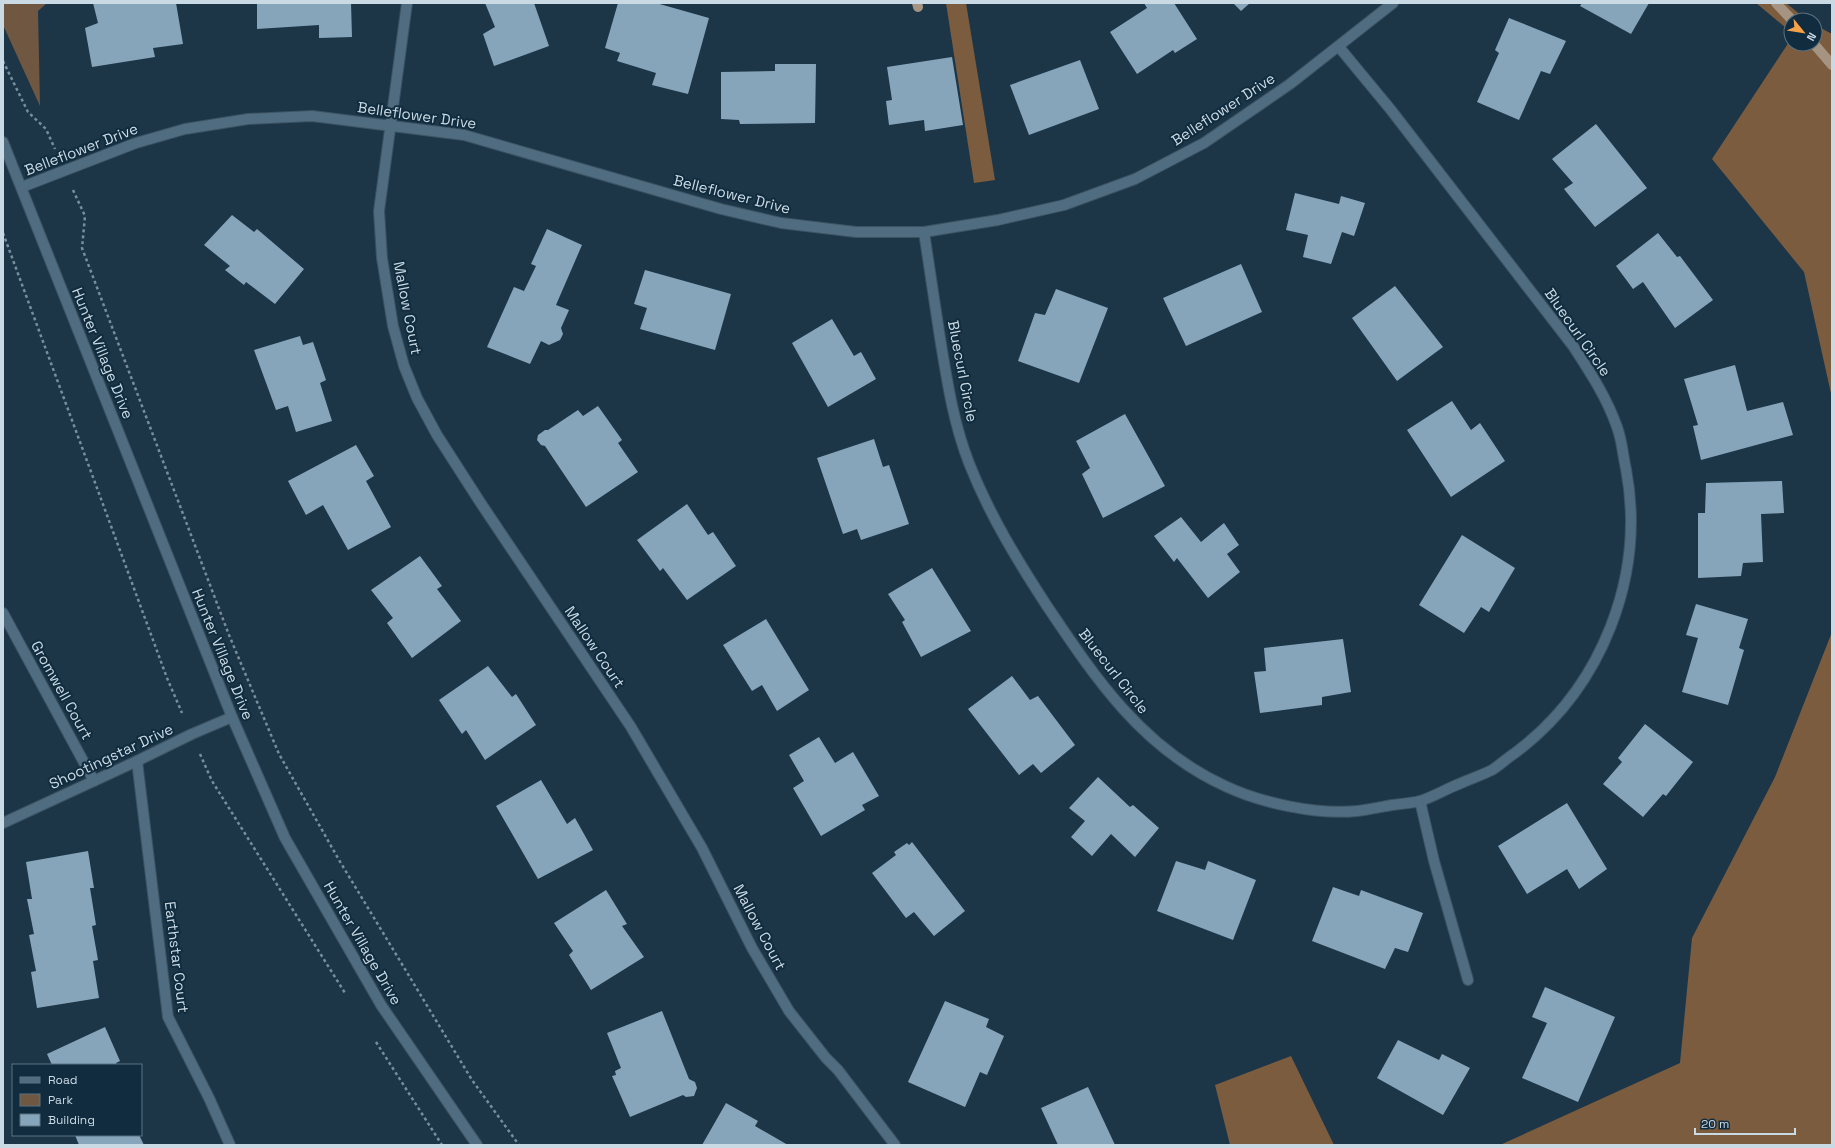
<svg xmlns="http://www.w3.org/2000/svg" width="1835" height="1148" font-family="'Space Grotesk',sans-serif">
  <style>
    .green { fill: #705741 }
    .forest { fill: #7c5c3e }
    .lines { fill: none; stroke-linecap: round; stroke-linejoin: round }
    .stream { stroke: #a69482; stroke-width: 10 }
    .building { fill: #87a5ba }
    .minor-casing { stroke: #3b5261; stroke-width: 12 }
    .path { stroke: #798d9c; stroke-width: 2.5; stroke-dasharray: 3 3; stroke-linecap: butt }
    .minor { stroke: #506c81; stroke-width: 10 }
    .labels { text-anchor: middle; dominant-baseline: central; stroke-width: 4; stroke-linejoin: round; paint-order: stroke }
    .street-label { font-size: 15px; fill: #cadae5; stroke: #112c3e }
  </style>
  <rect width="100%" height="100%" fill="#1c3648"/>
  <!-- green -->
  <polygon class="green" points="3,3 47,3 38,11 40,106 3,25"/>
  <!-- forest -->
  <g class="forest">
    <polygon points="946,3 966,3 995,180 974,183"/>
    <polygon points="1756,3 1786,3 1807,20 1791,20 1791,32"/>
    <polygon points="1815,25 1832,34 1832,398 1804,272 1712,159 1791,39 1791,44 1815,44"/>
    <polygon points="1832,632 1832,1145 1500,1145 1680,1063 1692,938 1775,777"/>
    <polygon points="1291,1056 1334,1145 1230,1145 1215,1085"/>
  </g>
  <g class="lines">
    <!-- stream -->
    <g class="stream">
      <polyline points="917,3 918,7"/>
      <polyline points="1776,3 1792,20"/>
      <polyline points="1814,44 1832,65"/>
    </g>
  </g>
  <!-- building -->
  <g class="building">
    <polygon points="93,3 176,3 183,44 153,48 155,57 92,67 85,28 98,23"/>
    <polygon points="257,3 351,3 352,37 319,38 319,25 257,29"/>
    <polygon points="485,3 534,3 549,46 494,66 483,34 495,27"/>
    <polygon points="618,3 656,3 709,18 688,94 652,85 656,73 617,61 620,53 605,48"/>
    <polygon points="1144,3 1174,3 1197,39 1175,53 1173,50 1137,74 1110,32 1147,8"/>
    <polygon points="1233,3 1250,3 1241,11"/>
    <polygon points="1582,3 1649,3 1631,34 1580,6"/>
    <polygon points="1509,18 1566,41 1550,74 1541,71 1519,120 1477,102 1499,53 1495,50"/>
    <polygon points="952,57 963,125 925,131 924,120 889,125 886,101 892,100 887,67"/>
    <polygon points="1080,60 1099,109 1029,135 1010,85"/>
    <polygon points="775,64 816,64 815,123 740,124 739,120 721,119 721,72 775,71"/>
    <polygon points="1596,124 1647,188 1595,227 1564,189 1573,183 1552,159"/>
    <polygon points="1295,193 1339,204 1341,196 1365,203 1354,236 1342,232 1331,264 1303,257 1308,235 1286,230"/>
    <polygon points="232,215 254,232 257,229 304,269 275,304 246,282 244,285 225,270 230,266 204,245"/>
    <polygon points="547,229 582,245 556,305 569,310 561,328 563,334 560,340 549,345 541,341 530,364 487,347 514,287 524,291 536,266 531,264"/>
    <polygon points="1658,233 1677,257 1680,256 1713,300 1675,328 1643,282 1633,289 1616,266"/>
    <polygon points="1241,264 1262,312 1186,346 1163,298"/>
    <polygon points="645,270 731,294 715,350 640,329 647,308 634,304"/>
    <polygon points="1395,286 1443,347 1397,381 1352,318"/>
    <polygon points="1056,289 1108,308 1079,383 1018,361 1035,313 1045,315"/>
    <polygon points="832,319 854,356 861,352 876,379 828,407 792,343"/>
    <polygon points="300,336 303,345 313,342 326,380 320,383 332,421 296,432 288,406 276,410 254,350"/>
    <polygon points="1735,365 1747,411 1783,402 1793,435 1701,460 1693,426 1698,425 1684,379"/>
    <polygon points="1452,401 1471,430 1480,423 1505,461 1451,497 1407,430"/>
    <polygon points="598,406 622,440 618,443 638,472 586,507 545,446 541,445 537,440 538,435 545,430 548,430 578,410 583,416"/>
    <polygon points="1125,414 1165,486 1103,518 1082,474 1090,468 1076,441"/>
    <polygon points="874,439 883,467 889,465 909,524 861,540 857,529 843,534 817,458"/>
    <polygon points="356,445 374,476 366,481 391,527 348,550 323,505 306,515 288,481"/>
    <polygon points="1782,481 1784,513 1761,514 1763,562 1743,563 1741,576 1698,578 1698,513 1705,513 1706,483"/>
    <polygon points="687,504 708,535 713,532 736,566 687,600 663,568 660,571 637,540"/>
    <polygon points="1181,517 1201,542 1224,523 1239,545 1227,554 1240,572 1208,598 1177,558 1174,562 1154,536"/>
    <polygon points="1462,535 1515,568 1489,612 1481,607 1464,633 1419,605"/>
    <polygon points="420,556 442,586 437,589 461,621 412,658 387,623 393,618 371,590"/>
    <polygon points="932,568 971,631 921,657 902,622 905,620 888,594"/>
    <polygon points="1696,604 1748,619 1739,648 1744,650 1728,705 1682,692 1698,638 1686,635"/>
    <polygon points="766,619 809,690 777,711 762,685 752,691 723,645"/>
    <polygon points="1343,639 1351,692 1322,697 1322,705 1260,713 1254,672 1266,671 1264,648"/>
    <polygon points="488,666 512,697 516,694 536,725 485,760 466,730 462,734 439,700"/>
    <polygon points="1012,676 1030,700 1038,696 1075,745 1041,773 1033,764 1019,775 968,709"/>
    <polygon points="1645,724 1693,762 1666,796 1663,794 1643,817 1603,784 1622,762 1618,758"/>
    <polygon points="819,737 835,763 853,752 879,796 862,805 865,810 821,836 793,788 804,781 789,755"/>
    <polygon points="1098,777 1130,807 1133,805 1159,828 1135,857 1111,834 1092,856 1071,837 1085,821 1069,808"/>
    <polygon points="541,780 567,824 575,818 593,850 538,879 496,806"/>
    <polygon points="1567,803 1607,869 1579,889 1567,869 1527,894 1498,846"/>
    <polygon points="912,842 965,911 934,936 914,912 906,918 872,873 896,855 894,852 907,843 909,845"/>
    <polygon points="88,851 94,888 90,888 96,925 92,926 98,960 93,961 99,998 37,1008 31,972 36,971 29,935 34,934 27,899 32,899 26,862"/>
    <polygon points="1176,861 1205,870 1208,861 1256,880 1233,940 1157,911"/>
    <polygon points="1333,887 1359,896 1361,890 1423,913 1408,952 1395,948 1385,969 1312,941"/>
    <polygon points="606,890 627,924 622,926 644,957 591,990 569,955 573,951 554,923"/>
    <polygon points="1545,987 1615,1017 1578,1102 1522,1078 1547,1023 1532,1017"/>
    <polygon points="945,1001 989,1019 986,1027 1004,1036 987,1075 980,1072 965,1107 908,1082"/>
    <polygon points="662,1011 689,1079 695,1082 697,1088 694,1096 686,1097 683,1095 630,1117 612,1076 616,1075 615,1071 621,1068 607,1033"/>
    <polygon points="105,1027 120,1061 116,1063 117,1065 52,1065 47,1054"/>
    <polygon points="1398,1040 1439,1060 1442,1054 1470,1068 1443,1115 1377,1078"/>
    <polygon points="1088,1087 1115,1145 1058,1145 1041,1108"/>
    <polygon points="726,1103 758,1121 755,1126 788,1145 702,1145"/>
    <polygon points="75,1135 139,1135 144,1145 79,1145"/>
  </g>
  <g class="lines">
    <defs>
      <g id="minor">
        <polyline points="407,3 379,211 382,258 393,326 404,366 417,398 437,435 480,502 631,727 702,848 752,948 789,1011 826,1058 838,1070 895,1145"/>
        <polyline points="3,142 232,717 285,838 381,1005 477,1145"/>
        <polyline points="22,187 136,143 185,129 248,119 312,116 464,135 721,209 781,223 856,232 924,232 998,220 1064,205 1135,179 1204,143 1290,84 1393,3"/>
        <path d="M924,232C929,267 935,303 940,338C947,380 953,422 969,463C989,514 1017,560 1047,606C1096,679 1142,748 1225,786C1261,803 1316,815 1357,811C1368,810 1380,807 1392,805C1401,804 1411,803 1420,801C1433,797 1446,789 1459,784C1470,779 1482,775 1492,770C1500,765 1507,758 1515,753C1602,688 1646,576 1626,469C1623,456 1622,440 1617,427C1607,398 1590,372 1573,346L1391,110L1339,47"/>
        <polyline points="3,613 94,781"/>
        <polyline points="137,761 168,1017 209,1098 230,1145"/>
        <polyline points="1420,801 1434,861 1468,980"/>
        <polyline points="3,823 137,761 192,734 232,717"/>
      </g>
    </defs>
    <!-- minor casing -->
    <use href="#minor" class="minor-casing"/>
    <!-- path -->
    <g class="path">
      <polyline points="3,61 28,112 46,129 55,149"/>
      <polyline points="73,190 85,216 82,248 229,635 279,754 339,860 472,1080 519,1145"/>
      <polyline points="3,233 167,678 182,713"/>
      <polyline points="200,754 212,781 345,993"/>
      <polyline points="376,1042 442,1145"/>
    </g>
    <!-- minor -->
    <use href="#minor" class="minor"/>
  </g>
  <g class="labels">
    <!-- street labels -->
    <g class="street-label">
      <text transform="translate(1223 109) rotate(-33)">Belleflower Drive</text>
      <text transform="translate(417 115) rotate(8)">Belleflower Drive</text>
      <text transform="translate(81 149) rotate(-21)">Belleflower Drive</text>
      <text transform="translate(732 194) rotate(14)">Belleflower Drive</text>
      <text transform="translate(408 308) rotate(79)">Mallow Court</text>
      <text transform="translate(1578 332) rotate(55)">Bluecurl Circle</text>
      <text transform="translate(103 353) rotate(68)">Hunter Village Drive</text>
      <text transform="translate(963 371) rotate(79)">Bluecurl Circle</text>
      <text transform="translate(595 647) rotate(56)">Mallow Court</text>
      <text transform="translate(223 654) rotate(68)">Hunter Village Drive</text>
      <text transform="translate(1114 671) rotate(52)">Bluecurl Circle</text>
      <text transform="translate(62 690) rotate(61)">Gromwell Court</text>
      <text transform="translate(111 756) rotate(-25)">Shootingstar Drive</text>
      <text transform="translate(760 927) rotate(62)">Mallow Court</text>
      <text transform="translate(363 943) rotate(60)">Hunter Village Drive</text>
      <text transform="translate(177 957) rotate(83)">Earthstar Court</text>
    </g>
  </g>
  <!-- border -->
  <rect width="1835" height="1148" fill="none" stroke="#cadae5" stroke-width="8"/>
  <!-- legend -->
  <rect x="12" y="1064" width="130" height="72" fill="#112c3e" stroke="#5b7281"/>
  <rect x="20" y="1077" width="20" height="6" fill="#506c81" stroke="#5b7281"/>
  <text x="48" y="1084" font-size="12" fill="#cadae5">Road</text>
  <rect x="20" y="1094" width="20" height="12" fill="#705741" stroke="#5b7281"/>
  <text x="48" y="1104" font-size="12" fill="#cadae5">Park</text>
  <rect x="20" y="1114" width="20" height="12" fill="#87a5ba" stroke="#5b7281"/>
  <text x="48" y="1124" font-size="12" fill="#cadae5">Building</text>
  <!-- north arrow -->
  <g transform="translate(1803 32) rotate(120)"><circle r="19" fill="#112c3e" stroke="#5b7281"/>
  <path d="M0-3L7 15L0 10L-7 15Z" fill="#f7a148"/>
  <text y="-6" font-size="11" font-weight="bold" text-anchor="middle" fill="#cadae5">N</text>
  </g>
  <!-- scale -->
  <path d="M1695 1128v6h100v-6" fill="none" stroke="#cadae5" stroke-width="2"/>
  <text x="1701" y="1128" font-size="12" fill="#cadae5" stroke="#112c3e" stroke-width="3" paint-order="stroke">20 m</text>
</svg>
